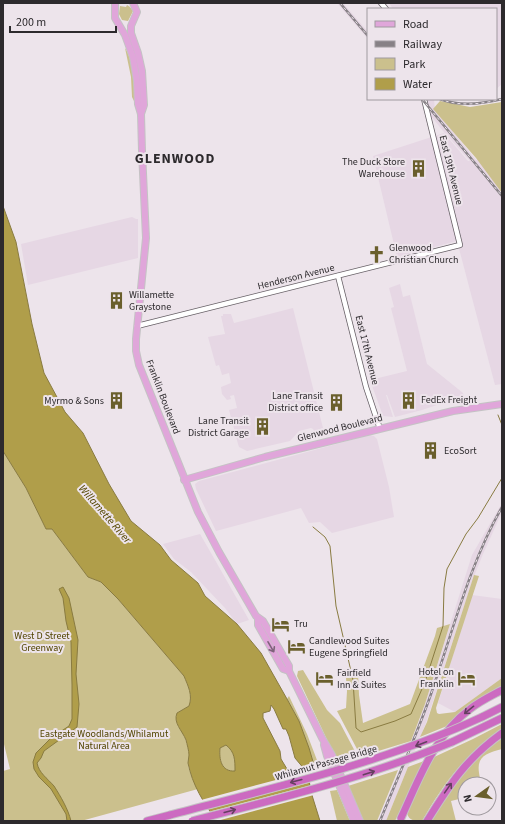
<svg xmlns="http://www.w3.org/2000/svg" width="505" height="824" font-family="'Source Sans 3',sans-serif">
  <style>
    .built { fill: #e6d7e4 }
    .green { fill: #cbc08d }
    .water { fill: #b09e4a; stroke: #897b41; fill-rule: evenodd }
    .pier { fill: #ede4eb }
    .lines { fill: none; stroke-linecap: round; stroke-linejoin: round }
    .stream { stroke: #897b41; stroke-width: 1 }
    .minor-casing { stroke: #665f65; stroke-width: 6 }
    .major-casing { stroke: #c4c3c4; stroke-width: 8 }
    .highway-casing { stroke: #c4c3c4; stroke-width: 9 }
    .minor { stroke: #fff; stroke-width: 4.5 }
    .major { stroke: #e0a6da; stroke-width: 6 }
    .highway { stroke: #cc6ac1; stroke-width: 7 }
    .rail-casing { stroke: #878186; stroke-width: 2.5 }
    .rail { stroke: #ede4eb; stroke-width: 1; stroke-dasharray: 3; stroke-linecap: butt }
    .highway-bridge-casing { stroke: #c4c3c4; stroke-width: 9; stroke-linecap: butt }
    .highway-bridge { stroke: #cc6ac1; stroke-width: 7 }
    .oneway { stroke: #7e627b }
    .oneway2 { stroke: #654061 }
    .labels { text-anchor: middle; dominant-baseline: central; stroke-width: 4; stroke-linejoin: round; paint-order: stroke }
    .poi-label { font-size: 10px; fill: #2d2a2d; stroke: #ede4eb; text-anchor: start }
    .street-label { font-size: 10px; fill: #2d2a2d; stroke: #ede4eb }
    .park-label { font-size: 10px; fill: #524500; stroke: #ede4eb }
    .water-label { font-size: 11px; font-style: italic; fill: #544700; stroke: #ede4eb }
    .district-label { font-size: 14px; font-weight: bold; letter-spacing: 1px; fill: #2d2a2d; stroke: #ede4eb }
  </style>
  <rect width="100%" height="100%" fill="#ede4eb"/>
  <!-- built -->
  <g class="built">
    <polygon points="337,3 343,3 368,32 368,39"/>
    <polygon points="389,3 502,3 502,84 496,89 496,9 393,9"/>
    <polygon points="426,99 434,99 435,110 476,160 502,156 502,384 495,385 457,241 397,257 373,156 444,133 468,161 470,161 443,131 431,116"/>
    <polygon points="132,217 136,219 138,219 138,258 28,285 21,244"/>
    <polygon points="400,284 403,297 410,295 427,364 463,393 464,396 422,410 395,417 387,395 386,395 393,417 383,416 370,380 407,371 391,308 394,307 389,288"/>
    <polygon points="293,308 323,428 314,431 313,429 311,428 299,431 290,441 247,451 239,447 238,444 229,410 237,408 234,395 230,396 231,399 227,400 222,394 221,387 231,383 229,373 222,375 219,365 216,366 208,337 225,334 221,316 223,316 223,314 231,314 234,323"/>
    <polygon points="370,435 374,436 377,439 389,487 394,517 332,533 320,522 309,523 301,508 216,531 196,489 195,484 199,481"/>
    <polygon points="502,503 502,512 483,554 473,579 426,723 386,821 378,821 415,732 424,707 472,555"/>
    <polygon points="200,534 215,560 249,620 237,624 225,608 191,572 174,559 163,544"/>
    <polygon points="472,595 502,599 502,678 455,712 438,703"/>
  </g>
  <!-- green -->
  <g class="green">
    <polygon points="127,5 130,7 133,11 128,21 122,20 119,14 120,6 126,7"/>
    <path d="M125,48C133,59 135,88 134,101L132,97L131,77Z"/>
    <polygon points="440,101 470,107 502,102 502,193 476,158 433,109"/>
    <path d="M3,451L26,488L46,529H52L88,577L101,582L118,599L184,676C188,686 193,695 189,706L177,713C173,724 183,730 186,741C187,744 190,753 190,756C189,758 188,760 188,762C188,771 194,781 198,789L81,821H3V771L10,769L3,740Z"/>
    <polygon points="474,575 479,576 436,708 437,713 439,714 455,712 502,678 502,686 465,708 447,726 420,737 427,722"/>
    <polygon points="450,624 425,704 411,741 362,756 357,749 337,711 346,708 347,691 346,678 358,673 359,695 363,723 410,704 435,636 437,628"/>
    <polygon points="303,670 327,710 340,723 358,757 338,763 297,676 298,671"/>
    <polygon points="289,696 307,734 320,768 316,769 314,765 299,721 287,699"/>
    <path d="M502,724V730C487,742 472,753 459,767C445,783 433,802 422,821C415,821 409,821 407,813L432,758L473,739Z"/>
    <path d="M502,737V749C484,754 475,757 480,778L471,781V784H465V793L463,794V798L451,801L456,821H431C450,789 471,760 502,737Z"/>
    <path d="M226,745C236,753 235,759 235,771C221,772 219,759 220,748Z"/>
    <polygon points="424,761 395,821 386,821 408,767"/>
    <polygon points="398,770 377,821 362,821 348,786"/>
    <polygon points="337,790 350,821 337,821 330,791"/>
  </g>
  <!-- water -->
  <g class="water">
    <path d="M3,206L16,242L32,324L44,373L65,412L83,433L109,484L131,521L160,545L171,560L198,583L205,596L237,624L261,653L287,699L299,721L309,748L314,765L309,780L311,792L320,821H217C204,804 192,784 188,763C188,760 189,758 189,755C189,751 187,744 186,740C182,730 173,723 177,713L189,706C193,695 188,686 184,676L118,599L101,582L88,577L52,529H46L26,488L3,451ZM271,705L274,709L283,729H286L289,736L295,758L305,770V779H290L287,773V769L281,759L280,751L263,718V713L270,711ZM226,745C235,752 235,760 235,771C221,772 219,759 220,748Z"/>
    <path d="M63,587L69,598L78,640L76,674L79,704L77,727L44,751L41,758L37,763C39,773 47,778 54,786C61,797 68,809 71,821H67L66,814L51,789L39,777L34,769L33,762L36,753L51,738L69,726L72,719V685L71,642L66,621L63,598L59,589Z"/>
  </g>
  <!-- pier -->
  <g class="pier">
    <polygon points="313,770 312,782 206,810 201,800 291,776 296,779 303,778 303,773"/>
    <polygon points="312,785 314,795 217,821 214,821 208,812"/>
  </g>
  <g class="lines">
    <!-- stream -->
    <g class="stream">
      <polyline points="498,415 502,425"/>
      <polyline points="313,527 325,537 330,546 336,606 353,680 356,728 361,732 395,721 411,714 425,682 443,626 444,588 447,569 466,534 478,518 502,478"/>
    </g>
    <defs>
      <g id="minor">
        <polyline points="381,3 386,9"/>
        <polyline points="338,276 366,387 380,429"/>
        <polyline points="137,326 460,245 424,99"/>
      </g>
      <g id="major">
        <polyline points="115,3 115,18 125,35 133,57 137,81 138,104 141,114 142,151 146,238 136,339 136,351 139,365 198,512 219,552 256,616 263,621 289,666 289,671 322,738 332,755 360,821"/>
        <polyline points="133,3 137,12 131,26 131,33 138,53 142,71 144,105 141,114"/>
        <polyline points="184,480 265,457 453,411 502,404"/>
        <polyline points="258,619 258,625 283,669 289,671"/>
        <polyline points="324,745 327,756 354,821"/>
      </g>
      <g id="highway">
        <polyline points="482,717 502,707"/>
        <polyline points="452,742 502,718"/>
        <path d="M401,818C419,779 434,736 470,709C480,701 491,696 502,690"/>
        <polyline points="147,821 170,815"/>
        <path d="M427,821C450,784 466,759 502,733"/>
      </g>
    </defs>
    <!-- minor casing -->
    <use href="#minor" class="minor-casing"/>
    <!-- major casing -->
    <use href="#major" class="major-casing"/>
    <!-- highway casing -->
    <use href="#highway" class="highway-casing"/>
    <!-- minor -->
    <use href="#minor" class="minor"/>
    <!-- major -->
    <use href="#major" class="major"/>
    <!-- highway -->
    <use href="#highway" class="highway"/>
    <defs>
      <g id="rail">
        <polyline points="340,3 368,36"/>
        <polyline points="422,99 502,196"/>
        <path d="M440,99C460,107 482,104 502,99"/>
        <path d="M380,821C397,779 416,737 431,694C453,631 469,565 502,507"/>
      </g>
    </defs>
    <!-- rail casing -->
    <use href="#rail" class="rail-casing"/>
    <!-- rail -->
    <use href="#rail" class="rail"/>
    <defs>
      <g id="highway-bridge">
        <path d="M170,815C276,787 383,763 482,717"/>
        <path d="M192,821C280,798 368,777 452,742"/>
      </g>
    </defs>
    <!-- highway-bridge casing -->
    <use href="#highway-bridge" class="highway-bridge-casing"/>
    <!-- highway-bridge -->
    <use href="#highway-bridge" class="highway-bridge"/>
  </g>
  <!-- one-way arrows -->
  <defs><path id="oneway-shaft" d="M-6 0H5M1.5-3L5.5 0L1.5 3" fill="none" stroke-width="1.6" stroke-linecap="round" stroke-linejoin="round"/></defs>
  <use class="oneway" href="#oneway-shaft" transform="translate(271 647) rotate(60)"/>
  <g class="oneway2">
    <use href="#oneway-shaft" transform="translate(469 710) rotate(141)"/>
    <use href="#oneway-shaft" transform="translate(421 744) rotate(159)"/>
    <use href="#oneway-shaft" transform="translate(369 773) rotate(-18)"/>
    <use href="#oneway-shaft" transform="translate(296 781) rotate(165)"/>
    <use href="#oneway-shaft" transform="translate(448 788) rotate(-55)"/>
    <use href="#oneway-shaft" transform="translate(230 811) rotate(-15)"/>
  </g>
  <!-- icons -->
  <defs>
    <symbol id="building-bare" viewBox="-9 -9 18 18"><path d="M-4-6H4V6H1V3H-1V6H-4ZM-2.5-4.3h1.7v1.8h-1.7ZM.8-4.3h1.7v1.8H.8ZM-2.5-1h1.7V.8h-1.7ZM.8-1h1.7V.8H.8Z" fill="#6a5f2c" stroke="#ede4eb" stroke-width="2.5" paint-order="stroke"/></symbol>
    <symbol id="church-bare" viewBox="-9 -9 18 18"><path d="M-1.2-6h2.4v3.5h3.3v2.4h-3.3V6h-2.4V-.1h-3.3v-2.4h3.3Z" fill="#6a5f2c" stroke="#ede4eb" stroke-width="2.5" paint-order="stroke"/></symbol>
    <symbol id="hotel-bare" viewBox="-9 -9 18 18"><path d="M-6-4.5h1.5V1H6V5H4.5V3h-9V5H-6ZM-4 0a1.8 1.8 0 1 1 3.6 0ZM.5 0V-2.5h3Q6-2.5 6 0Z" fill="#6a5f2c" stroke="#ede4eb" stroke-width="2.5" paint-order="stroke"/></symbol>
  </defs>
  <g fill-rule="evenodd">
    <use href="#building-bare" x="406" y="156" width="25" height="25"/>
    <use href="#church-bare" x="364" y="242" width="25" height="25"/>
    <use href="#building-bare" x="104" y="288" width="25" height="25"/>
    <use href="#building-bare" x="396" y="388" width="25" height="25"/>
    <use href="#building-bare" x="104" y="388" width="25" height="25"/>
    <use href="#building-bare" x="324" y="390" width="25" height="25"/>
    <use href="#building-bare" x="250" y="414" width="25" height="25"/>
    <use href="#building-bare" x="418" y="438" width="25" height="25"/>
    <use href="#hotel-bare" x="268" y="612" width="25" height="25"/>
    <use href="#hotel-bare" x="284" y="634" width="25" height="25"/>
    <use href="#hotel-bare" x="454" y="666" width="25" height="25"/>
    <use href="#hotel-bare" x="312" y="666" width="25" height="25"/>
  </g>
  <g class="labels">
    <!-- poi labels -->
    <g class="poi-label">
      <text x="405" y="162" text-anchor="end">The Duck Store<tspan x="405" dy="12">Warehouse</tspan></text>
      <text x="389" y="248">Glenwood<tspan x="389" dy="12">Christian Church</tspan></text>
      <text x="129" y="295">Willamette<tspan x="129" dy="12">Graystone</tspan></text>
      <text x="323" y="396" text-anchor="end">Lane Transit<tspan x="323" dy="12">District office</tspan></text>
      <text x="421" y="400">FedEx Freight</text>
      <text x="104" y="401" text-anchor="end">Myrmo &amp; Sons</text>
      <text x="249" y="421" text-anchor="end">Lane Transit<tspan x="249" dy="12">District Garage</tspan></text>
      <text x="444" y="451">EcoSort</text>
      <text x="294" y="624">Tru</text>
      <text x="309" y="641">Candlewood Suites<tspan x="309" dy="12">Eugene Springfield</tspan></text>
      <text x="454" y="672" text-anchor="end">Hotel on<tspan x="454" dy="12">Franklin</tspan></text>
      <text x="337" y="673">Fairfield<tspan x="337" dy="12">Inn &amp; Suites</tspan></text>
    </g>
    <!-- street labels -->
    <g class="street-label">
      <text transform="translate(451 170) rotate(76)">East 19th Avenue</text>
      <text transform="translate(296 277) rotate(-14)">Henderson Avenue</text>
      <text transform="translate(367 350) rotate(76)">East 17th Avenue</text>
      <text transform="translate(163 397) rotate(69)">Franklin Boulevard</text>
      <text transform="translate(340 428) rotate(-14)">Glenwood Boulevard</text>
      <text transform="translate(326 763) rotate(-16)">Whilamut Passage Bridge</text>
    </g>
    <!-- park labels -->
    <g class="park-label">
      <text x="42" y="636">West D Street<tspan x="42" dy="12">Greenway</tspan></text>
      <text x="104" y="734">Eastgate Woodlands/Whilamut<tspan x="104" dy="12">Natural Area</tspan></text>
    </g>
    <!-- water labels -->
    <g class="water-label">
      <text transform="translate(105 514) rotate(49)">Willamette River</text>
    </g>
    <!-- district labels -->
    <g class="district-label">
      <text x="175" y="159">GLENWOOD</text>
    </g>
  </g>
  <!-- border -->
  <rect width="505" height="824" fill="none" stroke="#2d2a2d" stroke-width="8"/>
  <!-- legend -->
  <rect x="367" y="8" width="130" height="92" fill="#ede4eb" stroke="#a09a9f"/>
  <rect x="375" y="21" width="20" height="6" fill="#e0a6da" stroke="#a09a9f"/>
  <text x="403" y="28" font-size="12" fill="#2d2a2d">Road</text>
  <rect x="375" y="41" width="20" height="6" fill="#878186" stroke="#a09a9f"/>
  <text x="403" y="48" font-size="12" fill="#2d2a2d">Railway</text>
  <rect x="375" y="58" width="20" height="12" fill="#cbc08d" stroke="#a09a9f"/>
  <text x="403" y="68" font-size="12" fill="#2d2a2d">Park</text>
  <rect x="375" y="78" width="20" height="12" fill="#b09e4a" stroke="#a09a9f"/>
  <text x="403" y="88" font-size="12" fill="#2d2a2d">Water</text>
  <!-- north arrow -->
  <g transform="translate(477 796) rotate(256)"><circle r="19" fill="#ede4eb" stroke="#a09a9f"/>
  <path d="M0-3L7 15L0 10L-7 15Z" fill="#6a5f2c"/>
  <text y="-6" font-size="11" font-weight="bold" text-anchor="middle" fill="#2d2a2d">N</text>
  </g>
  <!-- scale -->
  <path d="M10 26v6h106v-6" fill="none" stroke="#2d2a2d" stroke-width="2"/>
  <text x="16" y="26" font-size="12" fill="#2d2a2d" stroke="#ede4eb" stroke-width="3" paint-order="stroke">200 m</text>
</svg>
